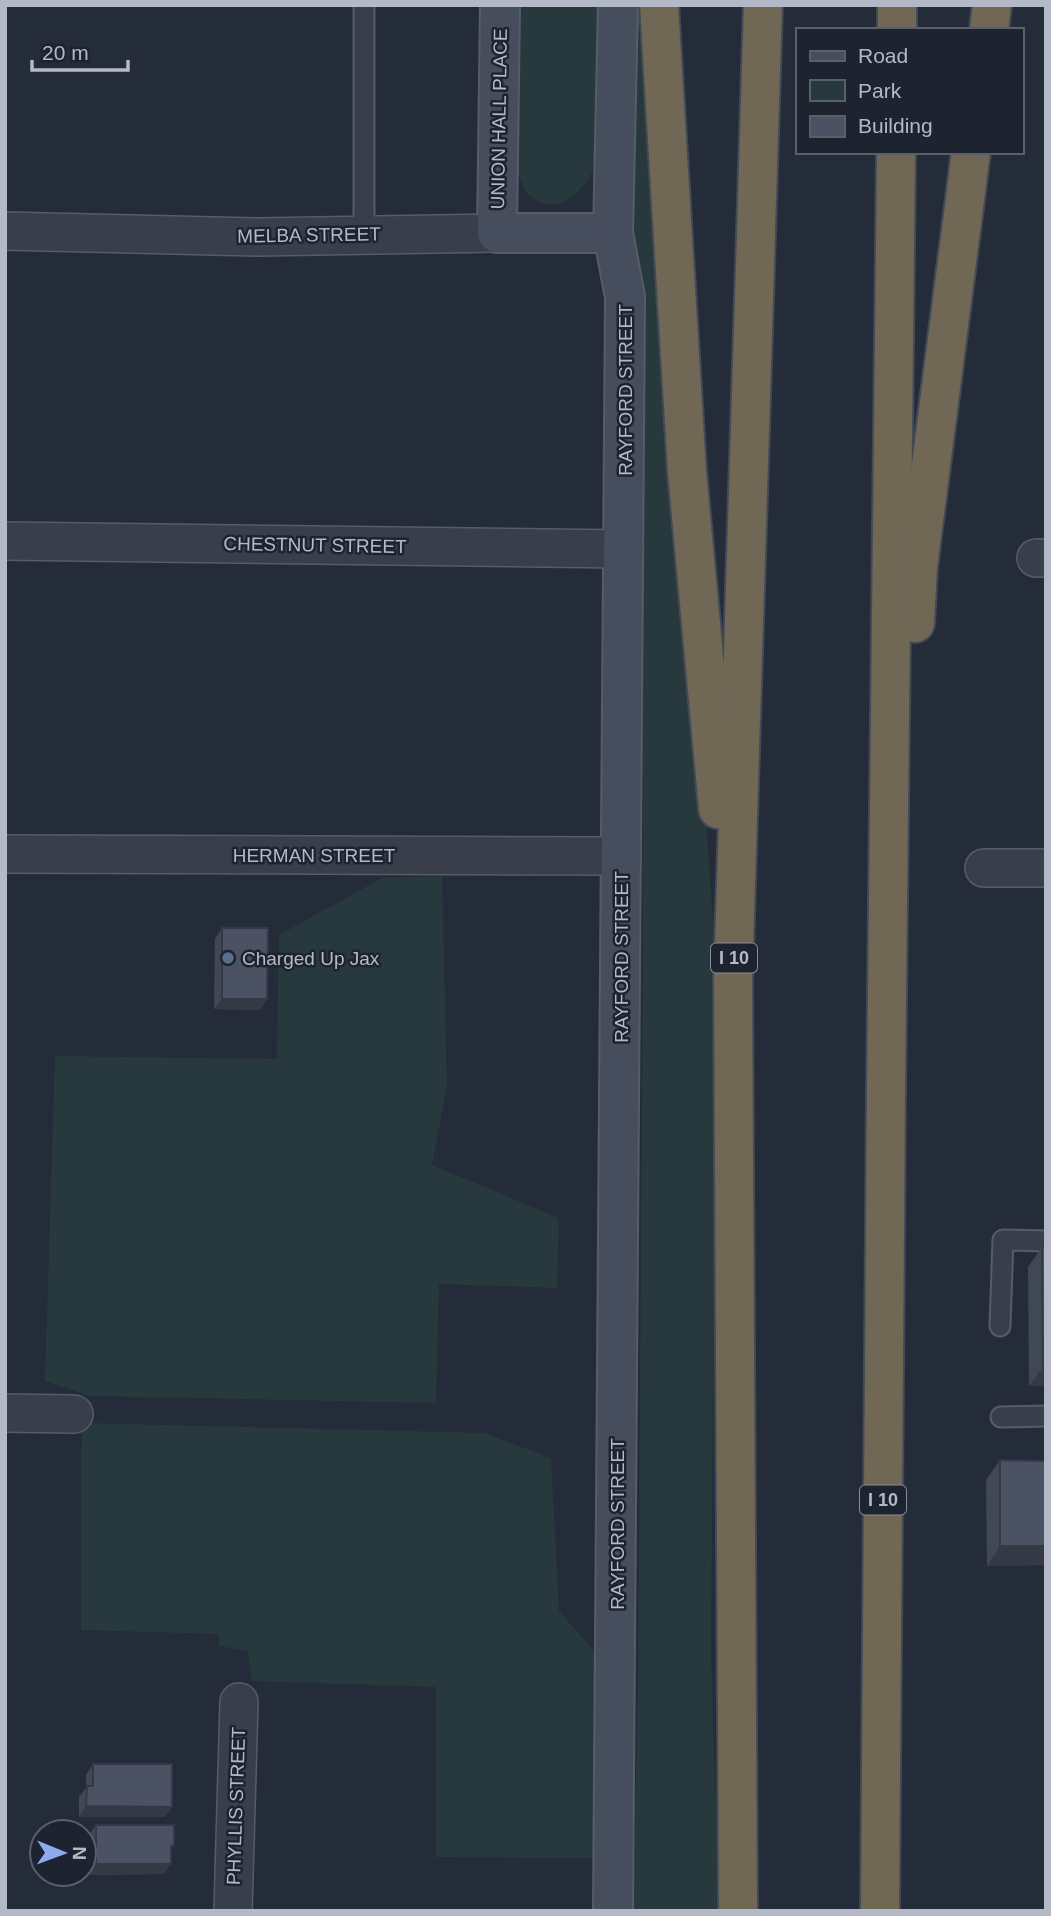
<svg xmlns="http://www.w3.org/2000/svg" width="1051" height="1916" font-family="Arial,sans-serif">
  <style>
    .green { fill: #27393c }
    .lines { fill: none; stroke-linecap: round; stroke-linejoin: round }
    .lane-casing { stroke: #565c68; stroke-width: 23 }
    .street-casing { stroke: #565c68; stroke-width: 40 }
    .secondary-casing { stroke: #565c68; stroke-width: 42 }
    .highway-casing { stroke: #434955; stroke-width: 42 }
    .lane { stroke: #383e4a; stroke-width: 19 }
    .street { stroke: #383e4a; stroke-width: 37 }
    .secondary { stroke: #464d5d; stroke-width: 38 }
    .highway { stroke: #706855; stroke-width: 38 }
    .wall { fill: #404755 }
    .shaded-wall { fill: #343945 }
    .building { fill: #4b5263; stroke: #343945; stroke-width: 2 }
    .service-dot { fill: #5c6f8a; stroke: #1d232f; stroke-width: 2.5 }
    .labels { text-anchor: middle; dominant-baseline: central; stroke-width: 5; stroke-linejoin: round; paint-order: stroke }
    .shield { fill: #1d232f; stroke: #868c99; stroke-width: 2 }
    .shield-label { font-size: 18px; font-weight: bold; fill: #b3b9c6 }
    .street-label { font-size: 19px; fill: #b3b9c6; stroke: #1d232f }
    .poi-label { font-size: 19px; fill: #b3b9c6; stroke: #1d232f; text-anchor: start }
  </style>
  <rect width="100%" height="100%" fill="#242c3a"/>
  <!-- green -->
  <g class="green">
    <path d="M520,5H598L597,162C586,189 558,222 528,194C524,190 521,180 518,174Z"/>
    <polygon points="634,5 639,5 648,48 678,426 720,1019 720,1129 715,1151 711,1648 719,1911 633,1911 638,1692 643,946 640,326 628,218"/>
    <polygon points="442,876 447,1086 432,1165 559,1218 557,1288 439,1284 436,1403 90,1396 45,1381 55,1056 277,1059 279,935 382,878"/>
    <polygon points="83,1423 484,1433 551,1458 559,1611 595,1652 596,1858 436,1857 436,1687 252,1681 248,1651 219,1646 218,1634 81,1630 81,1452"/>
  </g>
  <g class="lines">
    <defs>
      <g id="lane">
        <polyline points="364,5 364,235"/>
        <polyline points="1000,1326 1003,1240 1046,1241"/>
        <polyline points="1001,1417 1046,1416"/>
      </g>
      <g id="street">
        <polyline points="5,231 258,237 497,233"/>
        <polyline points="5,541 624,549"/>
        <polyline points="1036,558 1046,558"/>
        <polyline points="5,854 622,856"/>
        <polyline points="984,868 1046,868"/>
        <polyline points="5,1413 74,1414"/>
        <polyline points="233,1911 239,1702"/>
      </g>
      <g id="secondary">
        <polyline points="500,5 497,233 613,233"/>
        <polyline points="613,1911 625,297 613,233 618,5"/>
      </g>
      <g id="highway">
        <polyline points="659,5 687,472 718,809"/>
        <polyline points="897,30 897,5"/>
        <polyline points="989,30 992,5"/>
        <polyline points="915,623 918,567 971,152"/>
        <polyline points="738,1911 733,979 763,5"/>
        <polyline points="880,1911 886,1090 896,152"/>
      </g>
    </defs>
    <!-- lane casing -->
    <use href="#lane" class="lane-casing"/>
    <!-- street casing -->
    <use href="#street" class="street-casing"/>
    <!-- secondary casing -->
    <use href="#secondary" class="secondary-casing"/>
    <!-- highway casing -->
    <use href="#highway" class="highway-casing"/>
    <!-- lane -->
    <use href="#lane" class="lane"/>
    <!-- street -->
    <use href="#street" class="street"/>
    <!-- secondary -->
    <use href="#secondary" class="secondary"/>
    <!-- highway -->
    <use href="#highway" class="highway"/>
  </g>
  <!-- wall -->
  <g class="wall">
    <polygon points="222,928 267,999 260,1010 214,1009 215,939"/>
    <polygon points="1042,1247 1046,1247 1046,1386 1029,1386 1028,1267"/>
    <polygon points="1000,1460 1046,1461 1046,1565 987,1566 986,1480"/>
    <polygon points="93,1764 172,1807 165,1817 79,1817 79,1797 86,1788 86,1775"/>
    <polygon points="96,1825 164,1874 89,1875 89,1835"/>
  </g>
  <!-- shaded-wall -->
  <g class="shaded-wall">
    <polygon points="222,999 267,999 260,1010 214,1009"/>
    <polygon points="1043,1367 1046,1367 1046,1386 1029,1386"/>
    <polygon points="1000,1546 1046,1546 1046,1565 987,1566"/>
    <polygon points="86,1806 172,1807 165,1817 79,1817"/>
    <polygon points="96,1864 171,1864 164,1874 89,1875"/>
  </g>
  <!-- building -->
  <g class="building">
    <polygon points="222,928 268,928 267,999 222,999"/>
    <polygon points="1042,1247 1046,1247 1046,1367 1043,1367"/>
    <polygon points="1000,1460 1046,1461 1046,1546 1000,1546"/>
    <polygon points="93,1764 172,1764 172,1807 86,1806 87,1786 93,1786"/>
    <polygon points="96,1825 174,1825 174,1846 171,1846 171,1864 96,1864"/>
  </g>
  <!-- markers -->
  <circle class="service-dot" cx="228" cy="958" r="7"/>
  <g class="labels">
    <!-- shield labels -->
    <g class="shield">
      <rect x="711" y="943.5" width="46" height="29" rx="5"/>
      <rect x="860" y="1485.5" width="46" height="29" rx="5"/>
    </g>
    <g class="shield-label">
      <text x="734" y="958">I 10</text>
      <text x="883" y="1500">I 10</text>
    </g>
    <!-- street labels -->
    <g class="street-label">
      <text transform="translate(499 119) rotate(-89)">UNION HALL PLACE</text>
      <text transform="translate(309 235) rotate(-1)">MELBA STREET</text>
      <text transform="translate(625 390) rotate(-90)">RAYFORD STREET</text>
      <text transform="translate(315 545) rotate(1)">CHESTNUT STREET</text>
      <text x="314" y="855">HERMAN STREET</text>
      <text transform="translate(621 957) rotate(-90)">RAYFORD STREET</text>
      <text transform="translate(617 1524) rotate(-90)">RAYFORD STREET</text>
      <text transform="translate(236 1806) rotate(-88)">PHYLLIS STREET</text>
    </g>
    <!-- poi labels -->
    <g class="poi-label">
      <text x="242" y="958">Charged Up Jax</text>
    </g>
  </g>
  <!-- border -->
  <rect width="1051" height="1916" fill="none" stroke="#b3b9c6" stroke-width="14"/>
  <!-- legend -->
  <rect x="796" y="28" width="228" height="126" fill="#1d232f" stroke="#595f6b" stroke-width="2"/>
  <rect x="810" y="51" width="35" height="10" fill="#464d5d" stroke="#595f6b" stroke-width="2"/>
  <text x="858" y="63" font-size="21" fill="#b3b9c6">Road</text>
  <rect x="810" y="80" width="35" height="21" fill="#27393c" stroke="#595f6b" stroke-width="2"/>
  <text x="858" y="98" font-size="21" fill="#b3b9c6">Park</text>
  <rect x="810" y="116" width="35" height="21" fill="#4b5263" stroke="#595f6b" stroke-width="2"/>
  <text x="858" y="133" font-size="21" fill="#b3b9c6">Building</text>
  <!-- north arrow -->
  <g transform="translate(63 1853) rotate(91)"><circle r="33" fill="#1d232f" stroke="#595f6b" stroke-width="2"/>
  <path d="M0-5L12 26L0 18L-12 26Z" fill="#8eabf0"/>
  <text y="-10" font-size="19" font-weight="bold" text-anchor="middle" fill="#b3b9c6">N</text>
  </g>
  <!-- scale -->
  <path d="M32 60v10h96v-10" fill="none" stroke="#b3b9c6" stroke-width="3.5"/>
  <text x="42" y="60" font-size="21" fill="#b3b9c6" stroke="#1d232f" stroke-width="5" paint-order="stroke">20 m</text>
</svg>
